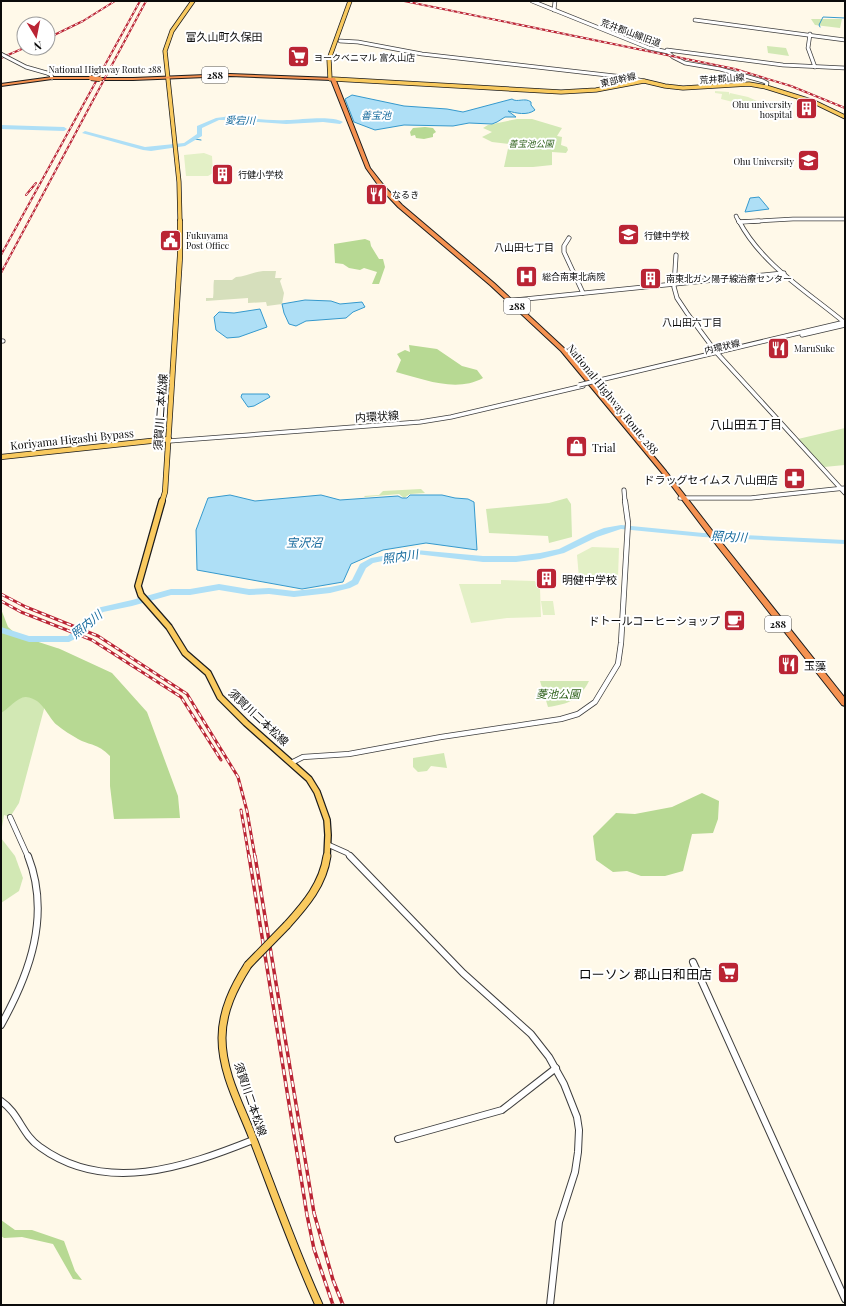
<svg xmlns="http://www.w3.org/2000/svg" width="846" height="1306" font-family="'Playfair Display','Noto Sans JP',serif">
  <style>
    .green { fill: #d2e8b4 }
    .forest { fill: #b7d993 }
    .cemetery { fill: #d6dfbc }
    .pitch { fill: #e3f0c6 }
    .water { fill: #aedff6; stroke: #3599cd }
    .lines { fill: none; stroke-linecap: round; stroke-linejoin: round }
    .stream { stroke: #3599cd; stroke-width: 1 }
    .river { fill: #aedff6; fill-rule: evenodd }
    .minor-far3-casing { stroke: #3e3e3e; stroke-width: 4.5 }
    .minor-far2-casing { stroke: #3e3e3e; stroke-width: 5 }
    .minor-far1-casing { stroke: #3e3e3e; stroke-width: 6 }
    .minor-casing { stroke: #3e3e3e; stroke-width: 8 }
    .major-far3-casing { stroke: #1c1c1c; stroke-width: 5 }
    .major-far2-casing { stroke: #1c1c1c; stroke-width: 6 }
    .major-far1-casing { stroke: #1c1c1c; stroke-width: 8 }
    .major-casing { stroke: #1c1c1c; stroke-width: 9 }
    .highway-casing { stroke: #1c1c1c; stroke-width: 2 }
    .minor-far3 { stroke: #fff; stroke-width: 3 }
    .minor-far2 { stroke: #fff; stroke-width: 3.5 }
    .minor-far1 { stroke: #fff; stroke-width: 4.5 }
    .minor { stroke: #fff; stroke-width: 6 }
    .major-far3 { stroke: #f9ca5f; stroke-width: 3.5 }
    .major-far2 { stroke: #f9ca5f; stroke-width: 4.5 }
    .major-far1 { stroke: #f9ca5f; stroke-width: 5.5 }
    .major { stroke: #f9ca5f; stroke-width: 7 }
    .highway { fill: #f59251; fill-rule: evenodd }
    .rail-far2-casing { stroke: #ba2434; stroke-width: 2 }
    .rail-far1-casing { stroke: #ba2434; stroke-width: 3 }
    .rail-casing { stroke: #ba2434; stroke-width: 3.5 }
    .rail-far2 { stroke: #fff; stroke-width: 1; stroke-dasharray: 3; stroke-linecap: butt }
    .rail-far1 { stroke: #fff; stroke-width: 1.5; stroke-dasharray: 4.5; stroke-linecap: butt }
    .rail { stroke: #fff; stroke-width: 2; stroke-dasharray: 6; stroke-linecap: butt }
    .minor-bridge-far1-casing { stroke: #3e3e3e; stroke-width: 4.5; stroke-linecap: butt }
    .minor-bridge-casing { stroke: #3e3e3e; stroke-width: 5; stroke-linecap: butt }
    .major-bridge-casing { stroke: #1c1c1c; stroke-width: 9; stroke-linecap: butt }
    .highway-bridge-casing { stroke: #1c1c1c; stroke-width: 6; stroke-linecap: butt }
    .minor-bridge-far1 { stroke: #fff; stroke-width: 3 }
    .minor-bridge { stroke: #fff; stroke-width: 3.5 }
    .major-bridge { stroke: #f9ca5f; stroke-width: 7 }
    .highway-bridge { stroke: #f59251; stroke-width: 4.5 }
    .labels { text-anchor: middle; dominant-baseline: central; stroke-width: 4; stroke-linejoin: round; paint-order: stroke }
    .far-street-label { font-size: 9px; fill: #0b0b0b; stroke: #fff }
    .far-poi-label { font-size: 9px; fill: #0b0b0b; stroke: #fff; text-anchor: start }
    .far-park-label { font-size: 9px; font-style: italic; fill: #2f621c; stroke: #fff }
    .shield { fill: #fff; stroke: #545454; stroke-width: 1 }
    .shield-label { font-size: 10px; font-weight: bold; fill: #0b0b0b }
    .far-water-label { font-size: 10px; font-style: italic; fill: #15699c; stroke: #fff }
    .far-neighbourhood-label { font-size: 10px; fill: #0b0b0b; stroke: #fff }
    .far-quarter-label { font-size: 11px; fill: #0b0b0b; stroke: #fff }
    .street-label { font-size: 11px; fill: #0b0b0b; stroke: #fff }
    .poi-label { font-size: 11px; fill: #0b0b0b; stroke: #fff; text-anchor: start }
    .park-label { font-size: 11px; font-style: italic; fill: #2f621c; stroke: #fff }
    .neighbourhood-label { font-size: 12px; fill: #0b0b0b; stroke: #fff }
    .water-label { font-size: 12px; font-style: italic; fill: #15699c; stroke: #fff }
    .near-poi-label { font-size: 13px; fill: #0b0b0b; stroke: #fff; text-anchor: end }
  </style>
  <rect width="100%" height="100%" fill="#fff9e9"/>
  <!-- green -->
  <g class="green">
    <polygon points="811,19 842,19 840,28 815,25"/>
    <polygon points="767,46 786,48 789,56 768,53"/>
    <polygon points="517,119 532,119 562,128 557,136 562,137 561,145 567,147 568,150 566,153 552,152 552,165 533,167 504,167 509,144 492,142 482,137 492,132 483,128 488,125"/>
    <polygon points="845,428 845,465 824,467 798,439"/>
    <polygon points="421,489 425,493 410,494 404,498 399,494 365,497 364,496 379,495 383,491"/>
    <polygon points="567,498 571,504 572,537 549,543 548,536 489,533 486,509 549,503"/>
    <polygon points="1,638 60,649 19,803 10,817 4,815 1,833"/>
    <path d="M540,681H589C579,700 569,704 548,707Z"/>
    <polygon points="444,753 447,768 431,766 427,771 418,772 413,767 413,758"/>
    <polygon points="1,838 15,856 23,878 19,891 1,903"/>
  </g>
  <!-- forest -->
  <g class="forest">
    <polygon points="425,127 433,128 436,132 433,134 433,137 424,139 416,138 415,135 411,136 410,132 413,128"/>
    <polygon points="365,239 370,241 371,246 379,259 383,259 385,267 379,284 372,284 377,272 364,268 360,270 349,268 343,264 335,263 334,244"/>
    <path d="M409,345L437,349L462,366L477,370L483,378C456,393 423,379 396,372L401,360L397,354L405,350L410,352Z"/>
    <path d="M1,609L8,627L17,635L60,649L112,673L147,712L178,796L180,818L114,819L110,786V756C97,743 91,746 78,739C71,735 63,730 57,725C47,717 44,699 26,697C19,696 8,709 1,713Z"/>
    <polygon points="702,793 719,801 718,819 713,833 692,834 683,871 665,876 641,876 627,871 613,872 596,860 593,836 616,813 635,814 672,807"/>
    <polygon points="1,1220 15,1230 32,1230 64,1241 75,1271 82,1280 73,1279 53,1244 22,1237 4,1238 1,1236"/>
  </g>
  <!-- cemetery -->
  <path class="cemetery" d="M263,271H276L275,278H282L280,281L284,293L282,304L267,306L266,302L248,303V298L206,301V298H213C214,291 213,287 214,280H232L236,277C245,277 253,272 263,271Z"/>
  <!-- pitch -->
  <g class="pitch">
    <polygon points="715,91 729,92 729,95 730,93 748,97 764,104 763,107 733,104 733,102 721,99 722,94 715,93"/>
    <polygon points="204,153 212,156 213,173 208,176 186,176 184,155"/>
    <polygon points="592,547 619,548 618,578 579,578 577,555"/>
    <polygon points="501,580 535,581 540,588 541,617 507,618 471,623 459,584 501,584"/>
    <polygon points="541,601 553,601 555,615 543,615"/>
  </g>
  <!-- water -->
  <g class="water">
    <path d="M352,95L404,106L447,109L463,112L512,99C517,103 525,97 531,102V105L535,110C527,116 516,113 508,111L516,117H505L497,122L492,124L469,123L453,126L404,125L375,130L354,122L345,99Z"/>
    <polygon points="759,197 769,209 745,212 750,198"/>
    <polygon points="305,300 331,301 340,304 362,302 365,307 353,312 346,318 306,321 296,326 289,324 284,313 282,304"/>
    <polygon points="260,309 267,327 239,337 227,338 216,330 214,317 219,312 234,313"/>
    <polygon points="242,394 268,394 270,397 254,406 248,407 241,397"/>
    <polygon points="230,495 255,501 321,495 340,500 398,496 402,498 407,498 410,495 442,495 455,498 468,499 474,502 477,550 426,543 383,550 351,564 343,582 302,589 197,570 196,530 208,498"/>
  </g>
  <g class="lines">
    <!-- stream -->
    <g class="stream">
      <polyline points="820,27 819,25 823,17 845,18"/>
      <polyline points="195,139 201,140"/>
    </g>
    <!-- river -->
    <g class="river">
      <path d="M231,116C250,118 269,121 287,120C301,120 331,115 343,122L340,124L323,122L286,124L231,120H219L202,128V136L185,146L151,151L143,150L82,133L85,131L145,147L184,143L197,134V126L216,118Z"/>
      <polygon points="1,125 64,127 67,129 64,131 1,129"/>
      <polygon points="621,525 703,533 845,540 845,544 703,537 621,529 597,537 564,553 540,559 516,562 483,562 416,554 373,563 366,568 358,584 350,588 330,593 294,597 269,594 249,595 219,590 190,595 171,595 132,606 103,612 77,638 69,642 29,642 1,633 1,627 29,636 68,636 97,608 132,600 171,589 190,589 219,584 249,589 269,588 294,591 330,587 345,584 352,580 360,564 371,558 416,550 483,556 516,556 540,553 559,549 591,533 604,528"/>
    </g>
    <defs>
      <g id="minor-far3">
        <polyline points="532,1 649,48 668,52 673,57 685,63 720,69 763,81 767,83 766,87"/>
        <polyline points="554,10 555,1"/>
        <polyline points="695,20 845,40"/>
        <polyline points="810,34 808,48 815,67"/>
        <polyline points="340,41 358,42 422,54 624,77 644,81"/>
        <polyline points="667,50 783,65 845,68"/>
        <polyline points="47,73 51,75 52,78"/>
        <polyline points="736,216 739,222"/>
        <polyline points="741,222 793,219 845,219"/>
      </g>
      <g id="minor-far2">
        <path d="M739,221C762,265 808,292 845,323"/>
        <polyline points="739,222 759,221"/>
        <polyline points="569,238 564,246 564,252 583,293"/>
        <polyline points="676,255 674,287 677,298 687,313 716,352 845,493"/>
        <polyline points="506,301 784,273"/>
        <polyline points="802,335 845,325"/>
        <polyline points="1,341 3,341"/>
        <polyline points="600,380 845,322"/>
        <polyline points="169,441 420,422 451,417 583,386"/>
        <polyline points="624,490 625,502"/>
        <polyline points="680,498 751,498 845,488"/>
      </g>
      <g id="minor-far1">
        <polyline points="291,763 303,757 349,754 441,737 561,719 578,714 595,702 618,664 621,643 628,523 625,501"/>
        <polyline points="10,817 28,857"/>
        <polyline points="329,845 347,853 351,857"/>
      </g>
      <g id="minor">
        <polyline points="350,856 463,973 531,1034 549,1057 564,1084 577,1117 579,1130 578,1152 575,1172 559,1222 550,1305"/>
        <polyline points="693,962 845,1299"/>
        <path d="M1,1025C30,973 51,915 28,856"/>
        <path d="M1,1101C19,1113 22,1135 40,1147C106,1195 185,1167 253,1140"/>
        <polyline points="398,1139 502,1110 556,1068"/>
      </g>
      <g id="major-far3">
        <polyline points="330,79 329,59 350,1"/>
        <polyline points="333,79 561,92 596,90 644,81 665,86 683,88 749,84 766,87 814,102 845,117"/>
        <polyline points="180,222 179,182 165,51 172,31 193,1"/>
      </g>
      <g id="major-far2">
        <polyline points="1,457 169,439"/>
        <polyline points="162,502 165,492 180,256 180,221"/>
      </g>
      <polyline id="major-far1" points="162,501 138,586 141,595 169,627 185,653 208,673 220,697 246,723 309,779 317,792 327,820 328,835 327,857"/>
      <g id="major">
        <path d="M287,925C306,904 323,884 327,856"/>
        <path d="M248,965C234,987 222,1011 222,1038C222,1073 240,1105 252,1136C274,1193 294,1250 319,1305"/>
      </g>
      <g id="highway">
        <polygon points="230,74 335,78 370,168 385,187 402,205 494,283 565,349 666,471 718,538 845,698 845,706 842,705 714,542 662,473 561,351 490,285 398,207 381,189 366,168 331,80 230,76 133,80 100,80 98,79 100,78 133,78"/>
        <polygon points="52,77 91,77 93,78 91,79 52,79 1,86 1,84"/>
      </g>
    </defs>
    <!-- minor-far3 casing -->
    <use href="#minor-far3" class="minor-far3-casing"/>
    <!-- minor-far2 casing -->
    <use href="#minor-far2" class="minor-far2-casing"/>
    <!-- minor-far1 casing -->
    <use href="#minor-far1" class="minor-far1-casing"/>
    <!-- minor casing -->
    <use href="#minor" class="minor-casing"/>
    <!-- major-far3 casing -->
    <use href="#major-far3" class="major-far3-casing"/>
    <!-- major-far2 casing -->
    <use href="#major-far2" class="major-far2-casing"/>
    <!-- major-far1 casing -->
    <use href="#major-far1" class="major-far1-casing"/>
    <!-- major casing -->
    <use href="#major" class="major-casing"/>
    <!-- highway casing -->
    <use href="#highway" class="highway-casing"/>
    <!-- minor-far3 -->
    <use href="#minor-far3" class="minor-far3"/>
    <!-- minor-far2 -->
    <use href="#minor-far2" class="minor-far2"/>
    <!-- minor-far1 -->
    <use href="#minor-far1" class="minor-far1"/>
    <!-- minor -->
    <use href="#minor" class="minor"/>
    <!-- major-far3 -->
    <use href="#major-far3" class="major-far3"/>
    <!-- major-far2 -->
    <use href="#major-far2" class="major-far2"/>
    <!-- major-far1 -->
    <use href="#major-far1" class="major-far1"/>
    <!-- major -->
    <use href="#major" class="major"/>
    <!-- highway -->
    <use href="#highway" class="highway"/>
    <defs>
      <g id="rail-far2">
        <polyline points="404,1 735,69 791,86 845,108"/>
        <polyline points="48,38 83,21 115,1"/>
        <polyline points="1,58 24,48"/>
        <polyline points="26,195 36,183"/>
        <polyline points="1,255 140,1"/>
        <polyline points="1,273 146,1"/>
      </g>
      <g id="rail-far1">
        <polyline points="1,594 26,607 98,636 187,694 238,777 247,811 255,857"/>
        <polyline points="1,601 21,612 92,640 181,697 221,760"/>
        <polyline points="241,810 249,857"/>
      </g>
      <g id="rail">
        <polyline points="249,856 307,1215 314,1249 333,1305"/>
        <polyline points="255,856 314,1213 333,1280 343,1305"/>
      </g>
    </defs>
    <!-- rail-far2 casing -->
    <use href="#rail-far2" class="rail-far2-casing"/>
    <!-- rail-far1 casing -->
    <use href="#rail-far1" class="rail-far1-casing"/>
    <!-- rail casing -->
    <use href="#rail" class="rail-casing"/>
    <!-- rail-far2 -->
    <use href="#rail-far2" class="rail-far2"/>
    <!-- rail-far1 -->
    <use href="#rail-far1" class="rail-far1"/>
    <!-- rail -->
    <use href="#rail" class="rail"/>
    <defs>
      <polyline id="minor-bridge-far1" points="1,54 26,67 47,73"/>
      <polyline id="minor-bridge" points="579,385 600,380"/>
      <polyline id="major-bridge" points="248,965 287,925"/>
      <polyline id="highway-bridge" points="91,78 100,79"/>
    </defs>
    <!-- minor-bridge-far1 casing -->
    <use href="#minor-bridge-far1" class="minor-bridge-far1-casing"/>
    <!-- minor-bridge casing -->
    <use href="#minor-bridge" class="minor-bridge-casing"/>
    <!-- major-bridge casing -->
    <use href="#major-bridge" class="major-bridge-casing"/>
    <!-- highway-bridge casing -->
    <use href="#highway-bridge" class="highway-bridge-casing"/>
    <!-- minor-bridge-far1 -->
    <use href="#minor-bridge-far1" class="minor-bridge-far1"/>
    <!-- minor-bridge -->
    <use href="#minor-bridge" class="minor-bridge"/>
    <!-- major-bridge -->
    <use href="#major-bridge" class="major-bridge"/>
    <!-- highway-bridge -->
    <use href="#highway-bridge" class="highway-bridge"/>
  </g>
  <!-- icons -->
  <defs>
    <symbol id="supermarket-square" viewBox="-11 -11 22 22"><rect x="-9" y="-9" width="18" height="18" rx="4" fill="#ba2434" stroke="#fff"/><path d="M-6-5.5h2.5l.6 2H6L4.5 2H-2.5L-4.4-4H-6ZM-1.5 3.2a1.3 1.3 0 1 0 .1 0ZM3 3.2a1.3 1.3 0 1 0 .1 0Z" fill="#fff"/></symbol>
    <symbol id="building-square" viewBox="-11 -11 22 22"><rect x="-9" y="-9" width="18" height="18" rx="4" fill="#ba2434" stroke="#fff"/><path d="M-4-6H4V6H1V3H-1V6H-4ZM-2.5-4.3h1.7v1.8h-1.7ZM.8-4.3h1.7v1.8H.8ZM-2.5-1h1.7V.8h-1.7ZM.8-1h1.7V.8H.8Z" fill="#fff"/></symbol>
    <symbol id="university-square" viewBox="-11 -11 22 22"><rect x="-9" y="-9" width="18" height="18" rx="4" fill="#ba2434" stroke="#fff"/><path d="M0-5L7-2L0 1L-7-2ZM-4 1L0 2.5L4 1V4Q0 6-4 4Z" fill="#fff"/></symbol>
    <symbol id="restaurant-square" viewBox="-11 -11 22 22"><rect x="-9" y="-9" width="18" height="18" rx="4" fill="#ba2434" stroke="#fff"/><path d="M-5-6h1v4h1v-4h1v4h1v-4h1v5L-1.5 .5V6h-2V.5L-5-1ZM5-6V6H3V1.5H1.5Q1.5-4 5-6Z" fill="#fff"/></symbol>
    <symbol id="school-square" viewBox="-11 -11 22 22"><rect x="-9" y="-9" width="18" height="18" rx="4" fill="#ba2434" stroke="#fff"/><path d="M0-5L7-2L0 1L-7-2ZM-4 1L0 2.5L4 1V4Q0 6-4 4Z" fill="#fff"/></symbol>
    <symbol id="civic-square" viewBox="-11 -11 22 22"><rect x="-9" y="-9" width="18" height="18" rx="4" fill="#ba2434" stroke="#fff"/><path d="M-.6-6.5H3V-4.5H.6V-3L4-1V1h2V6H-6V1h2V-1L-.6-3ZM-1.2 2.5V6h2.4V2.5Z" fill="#fff"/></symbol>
    <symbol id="hospital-square" viewBox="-11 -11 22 22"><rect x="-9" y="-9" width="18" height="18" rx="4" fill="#ba2434" stroke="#fff"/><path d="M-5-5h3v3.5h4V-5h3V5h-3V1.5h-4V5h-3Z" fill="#fff"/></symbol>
    <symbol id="shop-square" viewBox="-11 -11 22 22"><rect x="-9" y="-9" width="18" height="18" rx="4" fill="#ba2434" stroke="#fff"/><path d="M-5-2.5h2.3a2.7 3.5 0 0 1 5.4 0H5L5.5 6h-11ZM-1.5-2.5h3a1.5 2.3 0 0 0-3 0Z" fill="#fff"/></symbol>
    <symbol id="pharmacy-square" viewBox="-11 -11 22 22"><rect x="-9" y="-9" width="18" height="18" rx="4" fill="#ba2434" stroke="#fff"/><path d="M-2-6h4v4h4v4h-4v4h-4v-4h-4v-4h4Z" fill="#fff"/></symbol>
    <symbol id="cafe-square" viewBox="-11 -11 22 22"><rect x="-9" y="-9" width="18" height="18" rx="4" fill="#ba2434" stroke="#fff"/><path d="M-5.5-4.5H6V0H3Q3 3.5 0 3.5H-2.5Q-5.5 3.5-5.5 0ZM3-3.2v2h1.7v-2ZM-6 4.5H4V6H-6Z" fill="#fff"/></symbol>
  </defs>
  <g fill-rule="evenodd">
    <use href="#supermarket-square" x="286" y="44" width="25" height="25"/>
    <use href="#building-square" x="794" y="96" width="25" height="25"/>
    <use href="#university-square" x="796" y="148" width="25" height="25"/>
    <use href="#building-square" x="210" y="162" width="25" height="25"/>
    <use href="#restaurant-square" x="364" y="182" width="25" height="25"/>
    <use href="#school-square" x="616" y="222" width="25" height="25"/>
    <use href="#civic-square" x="158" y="228" width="25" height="25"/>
    <use href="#hospital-square" x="514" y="264" width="25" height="25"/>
    <use href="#building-square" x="638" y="266" width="25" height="25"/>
    <use href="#restaurant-square" x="766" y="336" width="25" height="25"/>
    <use href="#shop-square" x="564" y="434" width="25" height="25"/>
    <use href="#pharmacy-square" x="782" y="466" width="25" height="25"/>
    <use href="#building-square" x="534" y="566" width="25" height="25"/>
    <use href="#cafe-square" x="722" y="608" width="25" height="25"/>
    <use href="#restaurant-square" x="776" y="652" width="25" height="25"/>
    <use href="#supermarket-square" x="716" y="960" width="25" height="25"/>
  </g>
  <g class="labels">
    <!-- far-street labels -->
    <g class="far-street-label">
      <text transform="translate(631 32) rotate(20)">荒井郡山線旧道</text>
      <text x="105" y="69">National Highway Route 288</text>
      <text transform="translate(722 78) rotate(-4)">荒井郡山線</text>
      <text transform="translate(618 79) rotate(-13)">東部幹線</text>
      <text transform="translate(722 346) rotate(-13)">内環状線</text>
    </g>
    <!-- far-poi labels -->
    <g class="far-poi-label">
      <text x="314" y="57">ヨークベニマル 富久山店</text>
      <text x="792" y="104" text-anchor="end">Ohu university<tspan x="792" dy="10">hospital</tspan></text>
      <text x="794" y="161" text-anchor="end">Ohu University</text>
      <text x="238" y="174">行健小学校</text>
      <text x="392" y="194">なるき</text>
      <text x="186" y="235">Fukuyama<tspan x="186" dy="10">Post Office</tspan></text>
      <text x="644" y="235">行健中学校</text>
      <text x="542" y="276">総合南東北病院</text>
      <text x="666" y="278">南東北ガン陽子線治療センター</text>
      <text x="794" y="348">MaruSuke</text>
    </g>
    <!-- far-park labels -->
    <g class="far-park-label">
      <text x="531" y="143">善宝池公園</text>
    </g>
    <!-- shield labels -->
    <g class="shield">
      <rect x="202" y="67" width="26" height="16" rx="3"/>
      <rect x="504" y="298" width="26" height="16" rx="3"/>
      <rect x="765" y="616" width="26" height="16" rx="3"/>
    </g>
    <g class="shield-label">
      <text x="215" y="75">288</text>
      <text x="517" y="306">288</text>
      <text x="778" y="624">288</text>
    </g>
    <!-- far-water labels -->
    <g class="far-water-label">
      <text x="376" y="115">善宝池</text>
      <text transform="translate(240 120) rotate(1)">愛宕川</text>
    </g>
    <!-- far-neighbourhood labels -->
    <g class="far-neighbourhood-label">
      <text x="524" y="247">八山田七丁目</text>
      <text x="692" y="322">八山田六丁目</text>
    </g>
    <!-- far-quarter labels -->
    <g class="far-quarter-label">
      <text x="224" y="36">富久山町久保田</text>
    </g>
    <!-- street labels -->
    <g class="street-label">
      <text transform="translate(613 399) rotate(51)">National Highway Route 288</text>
      <text transform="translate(160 412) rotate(-86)">須賀川二本松線</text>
      <text transform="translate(377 416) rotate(-4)">内環状線</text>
      <text transform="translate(72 439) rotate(-6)">Koriyama Higashi Bypass</text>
      <text transform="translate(259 717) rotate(43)">須賀川二本松線</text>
      <text transform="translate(251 1099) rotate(71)">須賀川二本松線</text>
    </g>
    <!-- poi labels -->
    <g class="poi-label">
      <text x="592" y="447">Trial</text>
      <text x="778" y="479" text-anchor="end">ドラッグセイムス 八山田店</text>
      <text x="562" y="579">明健中学校</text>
      <text x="720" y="620" text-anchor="end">ドトールコーヒーショップ</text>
      <text x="804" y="665">玉藻</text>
    </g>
    <!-- park labels -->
    <g class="park-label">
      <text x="558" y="693">菱池公園</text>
    </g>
    <!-- neighbourhood labels -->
    <g class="neighbourhood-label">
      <text x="746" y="424">八山田五丁目</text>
    </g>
    <!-- water labels -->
    <g class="water-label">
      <text transform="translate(729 536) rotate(3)">照内川</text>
      <text x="304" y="542">宝沢沼</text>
      <text transform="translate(400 556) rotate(-8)">照内川</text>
      <text transform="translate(86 624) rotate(-39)">照内川</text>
    </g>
    <!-- near-poi labels -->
    <g class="near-poi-label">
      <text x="712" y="973">ローソン 郡山日和田店</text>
    </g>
  </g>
  <!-- border -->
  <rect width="846" height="1306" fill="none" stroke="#0b0b0b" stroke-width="4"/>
  <!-- north arrow -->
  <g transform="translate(36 36) rotate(170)"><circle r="19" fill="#ffffff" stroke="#9d9d9d"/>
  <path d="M0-3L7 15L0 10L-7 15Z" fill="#ba2434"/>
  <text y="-6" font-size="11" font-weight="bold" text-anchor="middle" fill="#0b0b0b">N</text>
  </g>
</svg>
